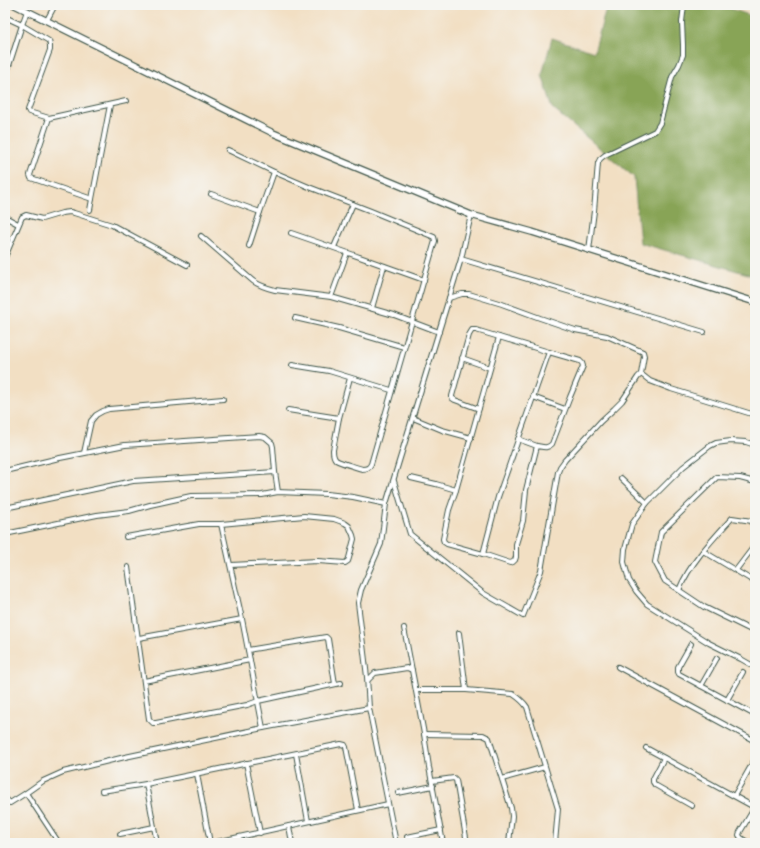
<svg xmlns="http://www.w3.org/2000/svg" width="760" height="848" font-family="'Balsamiq Sans',sans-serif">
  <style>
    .forest { fill: #88a456; stroke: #547045 }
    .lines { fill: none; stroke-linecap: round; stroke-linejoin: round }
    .minor-casing { stroke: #3f5549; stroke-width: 6 }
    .secondary-casing { stroke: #3f5549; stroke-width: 8 }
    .minor { stroke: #fff; stroke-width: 4 }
    .secondary { stroke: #fff; stroke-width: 5.5 }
  </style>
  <rect width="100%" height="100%" fill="#f6f6f2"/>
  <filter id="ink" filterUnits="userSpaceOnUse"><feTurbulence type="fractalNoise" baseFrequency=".025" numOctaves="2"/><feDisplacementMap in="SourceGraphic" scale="8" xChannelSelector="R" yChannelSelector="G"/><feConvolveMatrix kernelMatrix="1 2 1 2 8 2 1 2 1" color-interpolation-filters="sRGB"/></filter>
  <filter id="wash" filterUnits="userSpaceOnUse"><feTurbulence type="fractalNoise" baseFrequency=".012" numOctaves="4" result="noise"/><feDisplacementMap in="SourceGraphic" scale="16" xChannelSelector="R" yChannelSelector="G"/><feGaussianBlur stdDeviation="0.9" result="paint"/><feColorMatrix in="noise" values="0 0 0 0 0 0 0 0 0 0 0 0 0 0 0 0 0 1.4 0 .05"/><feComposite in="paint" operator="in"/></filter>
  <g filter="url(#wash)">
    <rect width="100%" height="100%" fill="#f2dfc3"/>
    <!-- forest -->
    <polygon class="forest" points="607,5 731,5 731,9 755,17 755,276 640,243 634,177 553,109 542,75 552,38 594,52"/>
  </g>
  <g filter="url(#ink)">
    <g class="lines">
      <defs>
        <g id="minor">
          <polyline points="5,17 22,25 49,41 50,45 50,50 28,110 29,112 49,118 126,101"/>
          <polyline points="47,20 55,5"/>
          <polyline points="5,82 6,75 22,25 27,11"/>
          <polyline points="49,118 30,175 31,178 92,199 110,105"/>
          <path d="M228,150L274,172L309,187L371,211L434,237L435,241L371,464C369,468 367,469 362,469C357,467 340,463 336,460C333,457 333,453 333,450L339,418L350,378"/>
          <polyline points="211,194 260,212"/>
          <polyline points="90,210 92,199"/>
          <polyline points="5,217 18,224"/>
          <path d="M291,233C335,248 379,264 424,280"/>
          <path d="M201,236L253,281C260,286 267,288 275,290L331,297L394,315L439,332"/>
          <polyline points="249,246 260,212 274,172"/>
          <polyline points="334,247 353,204"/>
          <polyline points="589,250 594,211 598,163 600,159 605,155 655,131 660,123 672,77 679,65 683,55 683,45 682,22 684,5"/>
          <polyline points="5,257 22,217 26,215 42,219 62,213 70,212 74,213 112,225 187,265"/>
          <polyline points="461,259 704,332"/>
          <polyline points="331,297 347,253"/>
          <polyline points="449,298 462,294 469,294 502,304 540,318 575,330 607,336 643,352 644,356 641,374 650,381 671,389 755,415"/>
          <polyline points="372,308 384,266"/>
          <polyline points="295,318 339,328 404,347"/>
          <polyline points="462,358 490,368"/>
          <polyline points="292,365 329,371 391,390"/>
          <polyline points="533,397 565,409"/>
          <polyline points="288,410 339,418"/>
          <polyline points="413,418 442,430 471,438"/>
          <polyline points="755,445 746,442 731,441 716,443 710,446 683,467 647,503 632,524 625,549 624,562 629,580 636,591 647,604 709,643 741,659 755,667"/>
          <path d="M537,446C543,447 547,449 552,444L570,397L583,366L582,363L580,361L549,352"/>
          <polyline points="84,453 91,421 96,415 103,411 109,409 223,399"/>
          <polyline points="5,471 55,459 125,445 259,436 265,437 272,443 273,447 275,472 278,492"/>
          <polyline points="411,478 436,484 456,490 499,337 476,330 472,330 469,335 452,396 452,398 455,400 479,409"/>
          <polyline points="621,478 647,503"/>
          <polyline points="394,481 410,534 483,593 523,616 541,571 558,472 560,467 565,460 601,421 614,409 622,401 638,377 641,374"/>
          <polyline points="755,482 740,478 717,477 661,532 655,562 665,581 704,607 755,632"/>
          <polyline points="456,490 449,510 443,539 444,542 447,544 483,554 498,497 549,352 499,337"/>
          <polyline points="5,508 133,481 275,472"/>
          <polyline points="221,524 242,619 263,728"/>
          <polyline points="5,534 97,515 129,511 150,505 191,496 262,495 278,492 327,494 353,497 386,504"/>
          <polyline points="126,537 199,524 221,524 304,516 334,519 345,523 349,526 353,535 354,539 349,558 348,561 345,563 318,561 231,565"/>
          <polyline points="703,551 755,582"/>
          <polyline points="483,554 510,563 513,562 515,560 516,557 516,544 523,521 526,490 537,446 518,439"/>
          <polyline points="128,567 149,719 153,723 156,723 247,705 258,701 341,683"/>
          <polyline points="736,570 755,545"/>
          <path d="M679,590C690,563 712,540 732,518L752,521L755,534"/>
          <polyline points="404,628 424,734 429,767 443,843"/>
          <polyline points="459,633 466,690"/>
          <polyline points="139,638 242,619"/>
          <polyline points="691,644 678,667 678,672 679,674 755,715"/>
          <polyline points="248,650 326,637 328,639 335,684"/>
          <polyline points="618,667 755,741"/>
          <polyline points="368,680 375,673 407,668 412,670"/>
          <polyline points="144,681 250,660"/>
          <polyline points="701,686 717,658"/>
          <path d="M416,690H466L513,694C519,698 523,701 527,707L558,809L555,843"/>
          <polyline points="727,700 743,672"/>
          <polyline points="424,734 483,735 489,738 511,808 512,816 509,843"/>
          <polyline points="646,748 754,807"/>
          <polyline points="296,754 308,821"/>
          <polyline points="664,758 653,779 653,782 655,785 692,806"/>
          <polyline points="246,763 260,833"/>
          <polyline points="197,774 210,843"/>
          <polyline points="502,779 545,767"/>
          <polyline points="432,781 454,778 456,780 467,843"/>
          <polyline points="146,784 157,843"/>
          <polyline points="102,791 146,784 341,744 345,745 346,747 358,810"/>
          <polyline points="26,793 43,781 63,772 125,757 263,728 369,708"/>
          <polyline points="398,793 433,786"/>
          <polyline points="734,796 755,759"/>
          <polyline points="5,798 10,803 26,793 59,843"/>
          <polyline points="289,826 292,843"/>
          <polyline points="120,834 154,827"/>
          <polyline points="407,837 441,830"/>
          <polyline points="212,843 388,804"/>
          <polyline points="350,843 355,842 359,843"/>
          <polyline points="396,843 369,708 367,677 358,603 361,590 381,544 386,504 461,259 471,215"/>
          <polyline points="749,843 741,838 739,835 740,832 755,807"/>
        </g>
        <polyline id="secondary" points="15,5 273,133 471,215 532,232 755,302"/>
      </defs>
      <!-- minor casing -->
      <use href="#minor" class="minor-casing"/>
      <!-- secondary casing -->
      <use href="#secondary" class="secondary-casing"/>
      <!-- minor -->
      <use href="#minor" class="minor"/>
      <!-- secondary -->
      <use href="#secondary" class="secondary"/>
    </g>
  </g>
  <!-- margin -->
  <rect width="760" height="848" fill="none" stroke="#f6f6f2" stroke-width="20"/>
</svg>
